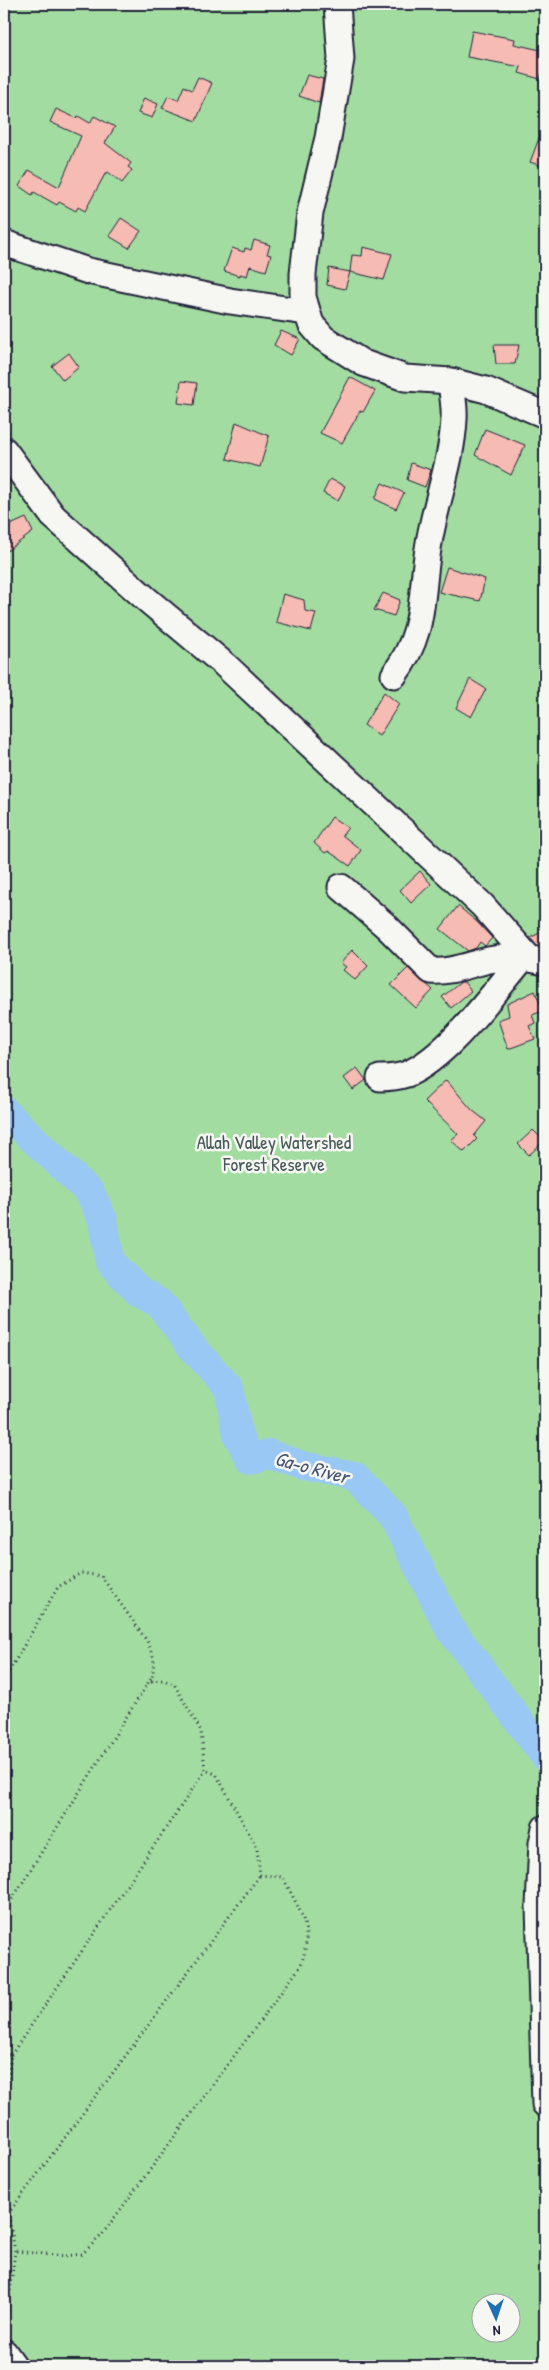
<svg xmlns="http://www.w3.org/2000/svg" width="549" height="2370" font-family="'Patrick Hand',sans-serif">
  <style>
    .green { fill: #a3dca1; stroke: #627f6e; fill-rule: evenodd }
    .lines { fill: none; stroke-linecap: round; stroke-linejoin: round }
    .river { stroke: #99c8f4; stroke-width: 30 }
    .building { fill: #f6bbb2; stroke: #22223b }
    .minor-casing { stroke: #22223b; stroke-width: 29 }
    .path { stroke: #22223b; stroke-width: 3; stroke-dasharray: 1 4; stroke-linecap: butt }
    .minor { stroke: #f6f6f2; stroke-width: 25 }
    .labels { text-anchor: middle; dominant-baseline: central; stroke-width: 5; stroke-linejoin: round; paint-order: stroke }
    .park-label { font-size: 19px; fill: #495a5a; stroke: #f6f6f2 }
    .water-label { font-size: 20px; font-style: italic; fill: #465472; stroke: #f6f6f2 }
  </style>
  <rect width="100%" height="100%" fill="#f6f6f2"/>
  <filter id="ink" filterUnits="userSpaceOnUse"><feTurbulence type="fractalNoise" baseFrequency=".02" numOctaves="2"/><feDisplacementMap in="SourceGraphic" scale="10" xChannelSelector="R" yChannelSelector="G"/><feConvolveMatrix kernelMatrix="1 2 1 2 8 2 1 2 1" color-interpolation-filters="sRGB"/></filter>
  <g filter="url(#ink)">
    <!-- green -->
    <path class="green" d="M4,4H545V2366H4ZM482,2302H512V2332H482Z"/>
    <g class="lines">
      <!-- river -->
      <polyline class="river" points="4,1111 90,1193 103,1220 110,1262 139,1292 159,1303 192,1347 229,1388 238,1436 251,1459 269,1454 302,1466 354,1476 393,1516 449,1627 545,1756"/>
    </g>
    <!-- building -->
    <g class="building">
      <polygon points="472,31 515,39 514,44 545,51 545,63 540,79 519,73 521,67 467,57"/>
      <polygon points="307,75 323,79 319,103 299,96"/>
      <polygon points="198,77 212,83 196,121 162,108 168,96 178,100 184,86 192,90"/>
      <polygon points="144,98 158,104 152,118 138,113"/>
      <polygon points="56,109 76,118 78,116 90,123 94,116 115,127 105,143 131,163 128,167 132,170 122,183 108,172 105,174 85,211 78,207 76,211 59,202 57,205 34,192 32,195 19,186 29,170 59,187 81,136 50,122"/>
      <polygon points="544,125 545,126 545,167 530,162"/>
      <polygon points="121,218 141,231 129,248 109,236"/>
      <polygon points="254,240 270,245 267,254 271,255 266,271 250,266 247,276 240,274 240,276 224,271 232,248 244,252 245,248 251,250"/>
      <polygon points="363,247 392,254 384,280 350,272 352,255 362,256"/>
      <polygon points="329,268 350,272 345,289 327,285"/>
      <polygon points="281,331 300,339 291,355 274,345"/>
      <polygon points="494,345 519,345 515,364 496,364"/>
      <polygon points="69,353 79,367 63,380 52,366"/>
      <polygon points="350,377 375,391 363,412 360,411 342,443 320,433"/>
      <polygon points="181,381 197,383 194,405 178,403"/>
      <polygon points="236,422 269,436 260,467 227,459"/>
      <polygon points="485,429 525,445 511,475 475,455"/>
      <polygon points="411,463 431,470 425,487 407,480"/>
      <polygon points="330,479 345,486 338,501 323,493"/>
      <polygon points="382,483 404,493 396,509 375,499"/>
      <polygon points="26,518 33,532 4,553 4,528"/>
      <polygon points="447,567 485,579 480,601 439,592"/>
      <polygon points="383,593 400,600 394,616 374,610"/>
      <polygon points="283,594 304,600 305,611 316,613 311,631 276,622"/>
      <polygon points="470,679 486,689 471,717 456,708"/>
      <polygon points="384,692 399,704 379,736 364,725"/>
      <polygon points="332,817 348,828 342,835 361,850 350,866 328,851 325,853 314,843"/>
      <polygon points="420,871 431,884 411,903 400,890"/>
      <polygon points="458,906 477,922 492,938 485,946 480,942 476,948 468,951 440,929"/>
      <polygon points="545,930 545,948 537,946 530,938"/>
      <polygon points="352,950 368,966 355,980 343,970 346,967 341,963"/>
      <polygon points="408,968 433,990 416,1008 391,985"/>
      <polygon points="461,982 464,982 471,991 451,1008 442,997"/>
      <polygon points="535,991 543,1011 532,1015 535,1023 529,1026 535,1039 508,1049 498,1020 509,1016 507,1004"/>
      <polygon points="357,1068 366,1080 353,1090 344,1078"/>
      <polygon points="446,1080 472,1110 486,1121 474,1136 477,1139 464,1152 451,1140 458,1134 424,1101"/>
      <polygon points="533,1130 544,1141 529,1155 518,1144"/>
    </g>
    <g class="lines">
      <defs>
        <g id="minor">
          <polyline points="337,4 341,59 328,138 310,213 303,274 303,297 311,324 323,338 363,363 405,378 451,381 486,390 545,415"/>
          <polyline points="4,243 88,271 230,301 306,312"/>
          <polyline points="4,450 53,516 145,598 225,665 482,905 529,958"/>
          <path d="M394,675C426,632 420,599 428,549C434,506 452,463 454,419C455,407 452,394 451,381"/>
          <path d="M341,887L386,926L431,971C450,973 470,964 489,960C505,956 525,957 540,961"/>
          <path d="M380,1078C390,1078 398,1077 407,1074C448,1057 494,992 523,958"/>
          <polyline points="545,1828 542,1843 539,1906 545,2104"/>
          <polyline points="4,2352 14,2366"/>
        </g>
      </defs>
      <!-- minor casing -->
      <use href="#minor" class="minor-casing"/>
      <!-- path -->
      <g class="path">
        <path d="M4,1680L58,1587L81,1573L101,1576L147,1641L154,1659L152,1681L163,1680L174,1684L201,1731L205,1770L216,1774L257,1848L260,1875L283,1877C300,1913 315,1927 300,1967L101,2236L82,2254L65,2256L15,2251"/>
        <polyline points="4,1912 151,1678"/>
        <polyline points="4,2052 11,2055 4,2107"/>
        <polyline points="11,2055 205,1771"/>
        <polyline points="4,2191 15,2251 5,2333"/>
        <polyline points="8,2214 260,1875"/>
      </g>
      <!-- minor -->
      <use href="#minor" class="minor"/>
    </g>
  </g>
  <g class="labels">
    <!-- park labels -->
    <g class="park-label">
      <text x="274" y="1142">Allah Valley Watershed<tspan x="274" dy="22">Forest Reserve</tspan></text>
    </g>
    <!-- water labels -->
    <g class="water-label">
      <text transform="translate(312 1467) rotate(15)">Ga-o River</text>
    </g>
  </g>
  <!-- margin -->
  <rect width="549" height="2370" fill="none" stroke="#f6f6f2" stroke-width="20"/>
  <rect x="10" y="10" width="529" height="2350" fill="none" stroke="#22223b" stroke-width="2" filter="url(#ink)"/>
  <!-- north arrow -->
  <g transform="translate(496 2318) rotate(177)"><circle r="24" fill="#f6f6f2" stroke="#a1a1a9"/>
  <path d="M0-4L9 19L0 12L-9 19Z" fill="#1f6fb2"/>
  <text y="-8" font-size="14" font-weight="bold" text-anchor="middle" fill="#22223b">N</text>
  </g>
</svg>
